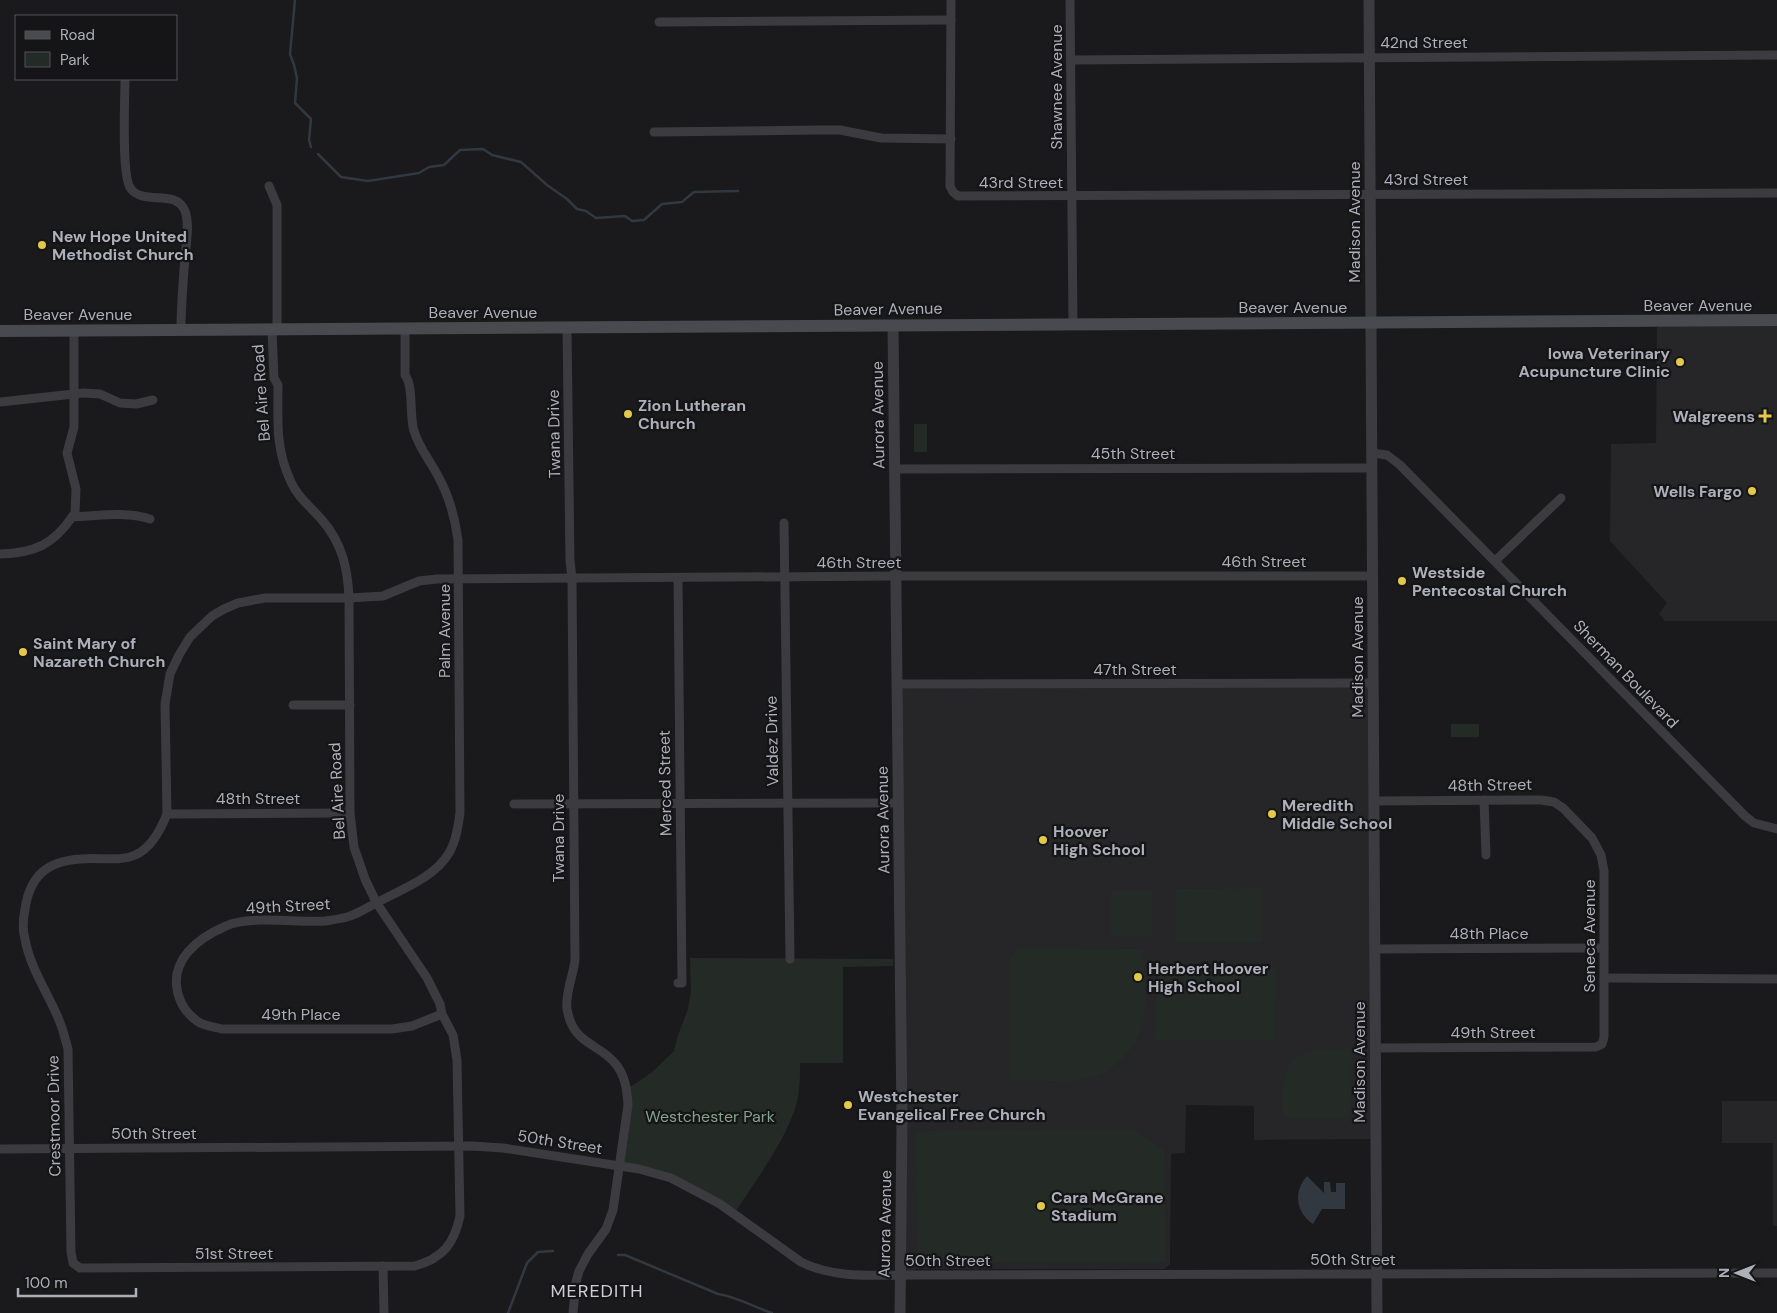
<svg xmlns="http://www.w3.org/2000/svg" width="1777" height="1313" font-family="'DM Sans',sans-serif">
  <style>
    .built { fill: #262528 }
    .green { fill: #242b26 }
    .water { fill: #323840 }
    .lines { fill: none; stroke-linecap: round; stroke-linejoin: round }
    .stream { stroke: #323840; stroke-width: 2.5 }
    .minor { stroke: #3b3b40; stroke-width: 9 }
    .tertiary { stroke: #3b3b40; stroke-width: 11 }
    .secondary { stroke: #494950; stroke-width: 12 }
    .poi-dot { fill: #e3c84a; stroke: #151416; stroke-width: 2 }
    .labels { text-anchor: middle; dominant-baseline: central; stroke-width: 4.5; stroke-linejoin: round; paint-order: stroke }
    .street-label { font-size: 16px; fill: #adafba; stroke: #151416 }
    .poi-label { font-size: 16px; font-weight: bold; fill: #adafba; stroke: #151416; text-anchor: start }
    .park-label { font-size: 16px; fill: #86a38c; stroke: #151416 }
    .neighbourhood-label { font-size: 18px; letter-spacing: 1px; fill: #cecfd6; stroke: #151416 }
  </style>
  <rect width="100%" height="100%" fill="#1a191b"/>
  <!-- built -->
  <g class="built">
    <polygon points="1777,320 1777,621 1665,621 1659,614 1667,603 1610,541 1611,444 1656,443 1657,322"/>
    <polygon points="1373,683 1376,1139 1254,1140 1254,1106 1186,1105 1185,1153 1171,1154 1170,1264 1167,1267 1163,1269 915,1269 912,1275 900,1275 897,684"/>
    <polygon points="1722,1101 1777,1101 1777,1226 1773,1226 1773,1143 1722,1143"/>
  </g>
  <!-- green -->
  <g class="green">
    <rect x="914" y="424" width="13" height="28"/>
    <rect x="1451" y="724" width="28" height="13"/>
    <polygon points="1262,888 1262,942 1176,942 1176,889"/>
    <rect x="1111" y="891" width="41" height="45"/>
    <path d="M1019,948L1143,949C1144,968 1147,1000 1144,1018C1139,1044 1120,1068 1094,1077C1072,1084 1034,1080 1010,1080V958Z"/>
    <path d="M690,958L893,959V966L843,967V1063H800C800,1076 800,1090 797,1102C786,1142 756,1179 734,1214L693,1188L620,1166L627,1089L651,1073L674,1051L677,1038L688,1009L691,991Z"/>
    <polygon points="1156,966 1276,967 1275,1041 1155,1040"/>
    <path d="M1316,1049H1352L1351,1113L1347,1118H1283C1283,1085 1277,1059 1316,1049Z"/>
    <polygon points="1132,1129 1164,1150 1166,1262 917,1262 916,1135 920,1131"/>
  </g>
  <!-- water -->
  <path class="water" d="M1307,1176L1324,1193V1182H1330L1331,1192H1336V1183H1345V1209H1322L1313,1224C1296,1212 1293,1192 1307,1176Z"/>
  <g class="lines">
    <!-- stream -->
    <g class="stream">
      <polyline points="295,0 290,54 294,65 297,78 295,103 311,119 309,140 311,147"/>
      <polyline points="318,154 341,177 368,181 419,173 429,167 444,165 460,150 483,149 492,155 521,162 547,185 567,199 577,209 586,211 596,218 625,216 632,221 644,220 662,204 682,202 694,192 738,191"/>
      <path d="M618,1255H625L718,1294C738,1297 753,1307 772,1313"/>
      <polyline points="508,1313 527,1263 538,1252 553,1251"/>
    </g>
    <!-- minor -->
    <g class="minor">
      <polyline points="951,0 950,186 953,192 958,196 1777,193"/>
      <polyline points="1070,0 1073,324"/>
      <polyline points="659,22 951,20"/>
      <polyline points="1071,60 1777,55"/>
      <path d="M125,79C125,98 121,178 131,189C145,206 175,188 185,211C190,224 186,244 185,257C183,282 181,306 181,330"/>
      <polyline points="654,132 820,130 840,130 881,138 951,139"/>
      <polyline points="269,186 277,205 277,330"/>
      <path d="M567,328L570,561L572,578L575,960C573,977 565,993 567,1009C573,1044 596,1042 614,1062C625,1074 627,1089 628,1105L613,1210L606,1229L588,1254L579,1271L576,1282L573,1313"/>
      <path d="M405,329V375C414,387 409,414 414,431C419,448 431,462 439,478C450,498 455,518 458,540L460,813C458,827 456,841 449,853C434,878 402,889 378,902C368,907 358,914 347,917C340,919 332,920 325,921C297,923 250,915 226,926C198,938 169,960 178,994C181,1005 187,1014 197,1021C203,1026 215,1027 222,1029H392L412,1026L442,1014"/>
      <path d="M272,330L274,378L278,385C278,421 275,448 291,482C298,498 312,508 322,520C342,543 348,569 349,598L350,813L354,847L365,879L376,902L427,978L440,1004L442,1014L453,1035L457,1060L460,1216C454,1244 443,1258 415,1266L80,1268L73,1263L71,1252L68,1049C65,1039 63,1029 59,1020C48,993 30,968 25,939C22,929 23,919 25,909C30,875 48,861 81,859C98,857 119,862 135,855C150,849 161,829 167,814L165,704L170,674L179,655L190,637L212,616L224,609L238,603L265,598H349L383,596L419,581L437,579L896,576H1372"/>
      <polyline points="0,402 83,393 100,394 120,403 136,404 153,400"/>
      <polyline points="1372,453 1387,455 1400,465 1745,816 1754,823 1777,829"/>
      <polyline points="895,469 1372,468"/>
      <polyline points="72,517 75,513 76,489 67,453 74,427 74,331"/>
      <polyline points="784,523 790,959"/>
      <path d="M0,554C34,553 53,545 72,517C99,516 124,511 150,519"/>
      <polyline points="1495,561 1561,498"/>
      <polyline points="897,684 1373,683"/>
      <polyline points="293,705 350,705"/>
      <polyline points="1484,800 1486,855"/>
      <polyline points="1374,801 1541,800 1554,802 1563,808 1592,838 1601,855 1604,871 1604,1037 1602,1044 1596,1047 1375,1048"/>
      <polyline points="514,804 899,803"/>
      <polyline points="167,814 350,813"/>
      <polyline points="1375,949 1604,948"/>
      <polyline points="1604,978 1777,979"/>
      <polyline points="678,983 682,983 678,578"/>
      <path d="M0,1149L472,1146L503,1148L639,1169L671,1178L720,1204L801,1262C835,1279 875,1275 912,1275L1777,1273"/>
      <polyline points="383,1266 384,1313"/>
    </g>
    <!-- tertiary -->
    <g class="tertiary">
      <polyline points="1369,0 1377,1313"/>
      <polyline points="893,326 902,1121 900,1313"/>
    </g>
    <!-- secondary -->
    <polyline class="secondary" points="0,331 1777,320"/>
  </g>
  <!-- markers -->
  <g class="poi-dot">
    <circle cx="42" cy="245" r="5"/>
    <circle cx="1680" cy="362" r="5"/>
    <circle cx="628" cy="414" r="5"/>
    <path d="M1762.5 408.5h5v5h5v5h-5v5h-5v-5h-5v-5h5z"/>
    <circle cx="1752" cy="491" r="5"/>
    <circle cx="1402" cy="581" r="5"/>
    <circle cx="23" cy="652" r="5"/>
    <circle cx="1272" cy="814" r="5"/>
    <circle cx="1043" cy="840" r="5"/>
    <circle cx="1138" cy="977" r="5"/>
    <circle cx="848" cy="1105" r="5"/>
    <circle cx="1041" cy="1206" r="5"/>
  </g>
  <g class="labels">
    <!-- street labels -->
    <g class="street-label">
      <text x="1424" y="42">42nd Street</text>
      <text transform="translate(1056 87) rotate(-90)">Shawnee Avenue</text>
      <text x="1426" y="179">43rd Street</text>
      <text x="1021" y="182">43rd Street</text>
      <text transform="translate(1354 222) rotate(-90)">Madison Avenue</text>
      <text x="1698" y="305">Beaver Avenue</text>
      <text x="1293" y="307">Beaver Avenue</text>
      <text transform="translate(888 309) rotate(-1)">Beaver Avenue</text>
      <text x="483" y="312">Beaver Avenue</text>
      <text x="78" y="314">Beaver Avenue</text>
      <text transform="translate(261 393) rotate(-94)">Bel Aire Road</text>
      <text transform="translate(878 415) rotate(-91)">Aurora Avenue</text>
      <text transform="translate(554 434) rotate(-91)">Twana Drive</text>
      <text x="1133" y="453">45th Street</text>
      <text x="1264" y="561">46th Street</text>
      <text x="859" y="562">46th Street</text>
      <text transform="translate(444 631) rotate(-90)">Palm Avenue</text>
      <text transform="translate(1357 657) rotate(-90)">Madison Avenue</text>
      <text x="1135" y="669">47th Street</text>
      <text transform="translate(1626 674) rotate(46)">Sherman Boulevard</text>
      <text transform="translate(772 741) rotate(-91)">Valdez Drive</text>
      <text transform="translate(665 783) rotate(-91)">Merced Street</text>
      <text transform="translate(1490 785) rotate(-1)">48th Street</text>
      <text transform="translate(337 791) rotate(-93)">Bel Aire Road</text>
      <text x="258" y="798">48th Street</text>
      <text transform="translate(883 820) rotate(-91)">Aurora Avenue</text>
      <text transform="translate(558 838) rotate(-90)">Twana Drive</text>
      <text transform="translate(288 906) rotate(-3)">49th Street</text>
      <text x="1489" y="933">48th Place</text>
      <text transform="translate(1589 936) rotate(-90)">Seneca Avenue</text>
      <text x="301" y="1014">49th Place</text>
      <text x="1493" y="1032">49th Street</text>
      <text transform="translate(1359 1062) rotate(-90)">Madison Avenue</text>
      <text transform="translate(54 1116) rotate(-91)">Crestmoor Drive</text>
      <text x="154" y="1133">50th Street</text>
      <text transform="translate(560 1142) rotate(9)">50th Street</text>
      <text transform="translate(885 1224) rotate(-89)">Aurora Avenue</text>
      <text x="234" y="1253">51st Street</text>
      <text x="1353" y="1259">50th Street</text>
      <text x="948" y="1260">50th Street</text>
    </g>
    <!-- poi labels -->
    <g class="poi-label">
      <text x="52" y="236">New Hope United<tspan x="52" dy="18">Methodist Church</tspan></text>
      <text x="1670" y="353" text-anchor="end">Iowa Veterinary<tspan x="1670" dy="18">Acupuncture Clinic</tspan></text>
      <text x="638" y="405">Zion Lutheran<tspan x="638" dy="18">Church</tspan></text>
      <text x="1755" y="416" text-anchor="end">Walgreens</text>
      <text x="1742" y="491" text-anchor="end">Wells Fargo</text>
      <text x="1412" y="572">Westside<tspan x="1412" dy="18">Pentecostal Church</tspan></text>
      <text x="33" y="643">Saint Mary of<tspan x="33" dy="18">Nazareth Church</tspan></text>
      <text x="1282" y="805">Meredith<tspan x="1282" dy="18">Middle School</tspan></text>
      <text x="1053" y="831">Hoover<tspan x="1053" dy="18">High School</tspan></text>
      <text x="1148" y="968">Herbert Hoover<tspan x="1148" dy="18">High School</tspan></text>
      <text x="858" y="1096">Westchester<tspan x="858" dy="18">Evangelical Free Church</tspan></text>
      <text x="1051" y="1197">Cara McGrane<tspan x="1051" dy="18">Stadium</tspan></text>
    </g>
    <!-- park labels -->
    <g class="park-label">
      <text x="710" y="1116">Westchester Park</text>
    </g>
    <!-- neighbourhood labels -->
    <g class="neighbourhood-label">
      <text x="597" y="1291">MEREDITH</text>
    </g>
  </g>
  <!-- legend -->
  <rect x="15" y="15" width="162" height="65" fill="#151416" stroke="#525258"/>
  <rect x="25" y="31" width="25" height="8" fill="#494950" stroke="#525258"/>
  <text x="60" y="40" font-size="15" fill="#adafba">Road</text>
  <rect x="25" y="52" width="25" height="15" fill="#242b26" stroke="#525258"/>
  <text x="60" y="65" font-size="15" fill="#adafba">Park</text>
  <!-- north arrow -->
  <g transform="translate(1737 1273) rotate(270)" stroke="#151416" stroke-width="4" paint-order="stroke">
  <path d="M0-4L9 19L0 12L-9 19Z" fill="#adafba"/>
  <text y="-8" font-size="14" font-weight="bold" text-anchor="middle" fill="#adafba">N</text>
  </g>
  <!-- scale -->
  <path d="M18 1288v8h118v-8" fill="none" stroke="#adafba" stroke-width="2.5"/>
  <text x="25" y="1288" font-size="15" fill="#adafba" stroke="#151416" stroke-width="4" paint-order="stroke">100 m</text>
</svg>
